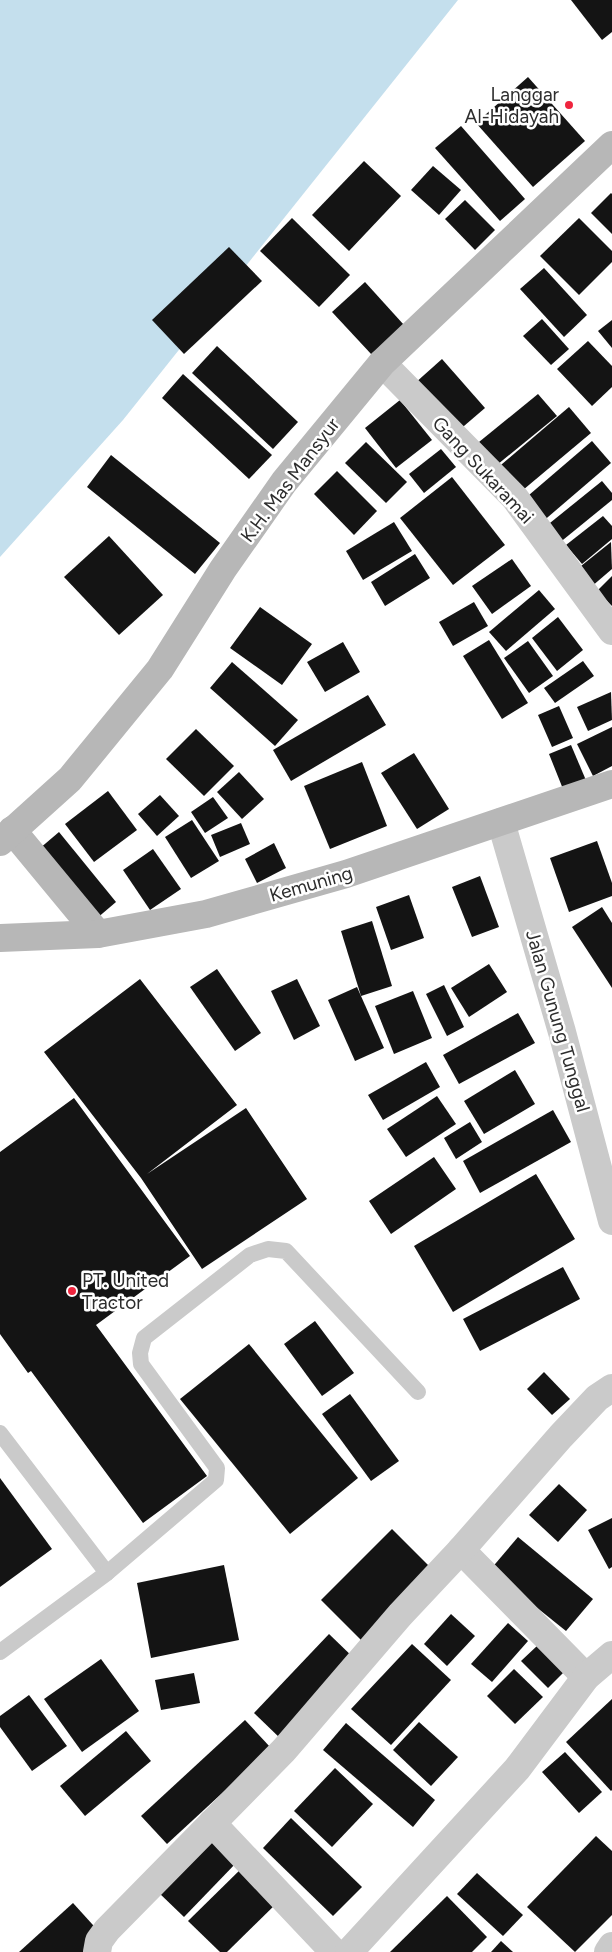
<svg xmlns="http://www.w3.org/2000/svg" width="612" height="1952" font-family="Figtree,sans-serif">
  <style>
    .water { fill: #c4dfed }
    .building { fill: #141414 }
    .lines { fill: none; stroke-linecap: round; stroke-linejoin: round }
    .lane { stroke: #cacaca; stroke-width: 16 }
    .street { stroke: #cacaca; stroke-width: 28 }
    .secondary { stroke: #b7b7b7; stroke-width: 28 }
    .poi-dot { fill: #ef253e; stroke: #fff; stroke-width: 2 }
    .labels { text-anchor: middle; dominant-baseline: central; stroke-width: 5; stroke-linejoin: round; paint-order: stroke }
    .poi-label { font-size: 19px; fill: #2d2d2d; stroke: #fff; text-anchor: end }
    .street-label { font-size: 19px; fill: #2d2d2d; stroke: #fff }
  </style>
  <rect width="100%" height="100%" fill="#fff"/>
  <!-- water -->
  <polygon class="water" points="0,0 458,0 123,420 0,557"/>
  <!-- building -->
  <g class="building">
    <polygon points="571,0 612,0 612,32 602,40"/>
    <polygon points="528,77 585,141 533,187 476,123"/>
    <polygon points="461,126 525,199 500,221 435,148"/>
    <polygon points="364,161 401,196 349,251 312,215"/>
    <polygon points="433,166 461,190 439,215 411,190"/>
    <polygon points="611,193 612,194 612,234 591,213"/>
    <polygon points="465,200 495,230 475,250 445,219"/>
    <polygon points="292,218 350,275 319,307 260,251"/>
    <polygon points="579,218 612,251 612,262 579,295 540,256"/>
    <polygon points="229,247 262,281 184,354 152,320"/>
    <polygon points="544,268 587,315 564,337 520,289"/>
    <polygon points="365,282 404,325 372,355 332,312"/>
    <polygon points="542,319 569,349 551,365 523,336"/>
    <polygon points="612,320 612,348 598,331"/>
    <polygon points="588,341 612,366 612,387 592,406 557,369"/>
    <polygon points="217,346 298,422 273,449 192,373"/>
    <polygon points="442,359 485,408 457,432 414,384"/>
    <polygon points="183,374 272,455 249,479 162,398"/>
    <polygon points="538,394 557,416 481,478 463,455"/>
    <polygon points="400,400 432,440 396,468 365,428"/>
    <polygon points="569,407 591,433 517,495 495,470"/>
    <polygon points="592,441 611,463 541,523 522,501"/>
    <polygon points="366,442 407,482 386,503 345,463"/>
    <polygon points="441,449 456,467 424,493 409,474"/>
    <polygon points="111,455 220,543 195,574 87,487"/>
    <polygon points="337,471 377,511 354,535 314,494"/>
    <polygon points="452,477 505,545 453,585 400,518"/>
    <polygon points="602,481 612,493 612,500 558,544 545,527"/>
    <polygon points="603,516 612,526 612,539 582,564 566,545"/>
    <polygon points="394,522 412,551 363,580 346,551"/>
    <polygon points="109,536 163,595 119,635 64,577"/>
    <polygon points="611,542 612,569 591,587 576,570"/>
    <polygon points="415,554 430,578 385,606 371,582"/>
    <polygon points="512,559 531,586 492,614 472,586"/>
    <polygon points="612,576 612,606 597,591"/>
    <polygon points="539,590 555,609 506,651 489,632"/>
    <polygon points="474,602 488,626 453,646 439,622"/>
    <polygon points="260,607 312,644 282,685 230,648"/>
    <polygon points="558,617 583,650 557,671 532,638"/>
    <polygon points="489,640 528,703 502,719 463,656"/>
    <polygon points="528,641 553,676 529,693 504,658"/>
    <polygon points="343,642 360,672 325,692 307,662"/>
    <polygon points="583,661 594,676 555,703 544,688"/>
    <polygon points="232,662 298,720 275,746 210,688"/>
    <polygon points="611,692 612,720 588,731 577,707"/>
    <polygon points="368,695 386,725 291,781 273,750"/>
    <polygon points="559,706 573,738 552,747 538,715"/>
    <polygon points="612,727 612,766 593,776 577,744"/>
    <polygon points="196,729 234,766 204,796 166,759"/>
    <polygon points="571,745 588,785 565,794 549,754"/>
    <polygon points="414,753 449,809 417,829 381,773"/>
    <polygon points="362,762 387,826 330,849 304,786"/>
    <polygon points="239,772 264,799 242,819 217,792"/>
    <polygon points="108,791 137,830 94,862 65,824"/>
    <polygon points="160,795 179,816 157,836 138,814"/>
    <polygon points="213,797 228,818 205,833 191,812"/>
    <polygon points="192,820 219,861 191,878 165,837"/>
    <polygon points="241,823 250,844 220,857 211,835"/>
    <polygon points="59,832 116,902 96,919 39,849"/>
    <polygon points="597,841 612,883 612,896 569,912 550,858"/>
    <polygon points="274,843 286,868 257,883 245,859"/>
    <polygon points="153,849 181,889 150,910 123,870"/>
    <polygon points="480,876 499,927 472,937 452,887"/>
    <polygon points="409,895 424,938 391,950 376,907"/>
    <polygon points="602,907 612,923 612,988 572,927"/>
    <polygon points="372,921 392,986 361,996 341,931"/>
    <polygon points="489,964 507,992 469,1017 451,988"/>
    <polygon points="217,969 261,1033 235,1051 190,987"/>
    <polygon points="140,979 237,1105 147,1174 246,1108 307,1199 202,1269 141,1178 44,1052"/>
    <polygon points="297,979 320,1026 294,1040 271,991"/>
    <polygon points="444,985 464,1027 447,1036 426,994"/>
    <polygon points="357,987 384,1048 355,1061 328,1000"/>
    <polygon points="413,991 432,1038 394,1054 375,1006"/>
    <polygon points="518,1013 535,1043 459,1084 443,1055"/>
    <polygon points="426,1062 440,1087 383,1120 368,1095"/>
    <polygon points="515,1070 535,1104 484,1134 464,1101"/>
    <polygon points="437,1096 456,1124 406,1157 387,1129"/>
    <polygon points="74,1098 190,1256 96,1325 207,1476 143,1523 31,1371 28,1373 0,1334 0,1152"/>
    <polygon points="553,1110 571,1142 480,1193 463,1161"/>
    <polygon points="470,1122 482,1142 456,1159 444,1138"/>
    <polygon points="434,1157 456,1189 391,1234 369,1201"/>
    <polygon points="536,1174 575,1239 453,1312 414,1246"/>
    <polygon points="563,1267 580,1299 480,1351 463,1319"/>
    <polygon points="315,1321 354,1373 322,1396 284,1344"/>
    <polygon points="249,1344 358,1478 290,1534 180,1399"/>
    <polygon points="544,1372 570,1399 552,1415 527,1389"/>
    <polygon points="350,1394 399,1461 371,1481 322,1414"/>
    <polygon points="0,1478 52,1549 0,1587"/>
    <polygon points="559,1484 587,1510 558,1542 529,1515"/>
    <polygon points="612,1518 612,1567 609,1569 588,1530"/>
    <polygon points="392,1529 436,1573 364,1643 321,1600"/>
    <polygon points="518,1537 593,1599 566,1631 490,1570"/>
    <polygon points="224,1565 239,1640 151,1658 137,1583"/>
    <polygon points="451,1614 475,1636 447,1666 424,1644"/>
    <polygon points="508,1623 528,1641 492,1682 471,1664"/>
    <polygon points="329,1634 357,1661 282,1740 254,1713"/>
    <polygon points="412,1644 451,1680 391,1745 351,1709"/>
    <polygon points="538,1645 564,1672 548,1688 521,1661"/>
    <polygon points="101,1659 139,1711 82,1752 44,1699"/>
    <polygon points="514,1669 543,1697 515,1724 487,1696"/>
    <polygon points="194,1673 200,1703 161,1710 155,1680"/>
    <polygon points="29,1695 67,1746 32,1771 0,1727 0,1716"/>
    <polygon points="612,1699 612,1790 611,1791 566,1742"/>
    <polygon points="245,1720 271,1748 167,1844 141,1816"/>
    <polygon points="419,1722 458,1757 431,1786 393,1750"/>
    <polygon points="346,1723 435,1800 413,1827 323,1750"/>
    <polygon points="126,1731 151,1761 85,1816 60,1786"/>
    <polygon points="565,1752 602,1792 579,1813 542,1772"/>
    <polygon points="335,1768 373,1804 332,1847 294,1811"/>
    <polygon points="291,1818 362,1887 333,1916 263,1848"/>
    <polygon points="211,1835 238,1861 184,1917 157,1891"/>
    <polygon points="596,1836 612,1851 612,1915 575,1952 527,1907"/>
    <polygon points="246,1864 281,1899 227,1952 220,1952 188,1921"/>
    <polygon points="477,1873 523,1915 503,1936 457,1894"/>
    <polygon points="447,1896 487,1937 472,1952 390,1952"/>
    <polygon points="73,1903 102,1935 84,1952 19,1952"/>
    <polygon points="501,1941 513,1952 491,1952"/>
  </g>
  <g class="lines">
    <!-- lane -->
    <g class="lane">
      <polyline points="0,1433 107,1573"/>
      <polyline points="0,1652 107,1573 216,1480 217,1468 141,1364 140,1353 144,1338 250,1255 268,1249 286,1251 418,1392"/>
    </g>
    <!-- street -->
    <g class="street">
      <polyline points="382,363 515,498 612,631"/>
      <polyline points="501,822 562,1032 612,1221"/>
      <polyline points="461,1550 586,1677"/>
      <polyline points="212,1823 334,1952"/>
      <polyline points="97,1952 99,1941 107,1930 284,1750 400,1615 461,1550 561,1436 597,1398 612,1388"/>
      <polyline points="349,1952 517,1769 586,1677 612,1655"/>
      <polyline points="608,1952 612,1946"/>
    </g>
    <!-- secondary -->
    <g class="secondary">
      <polyline points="12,830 98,934"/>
      <polyline points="0,842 70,779 160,669 223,569 284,482 382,363 612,145"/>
      <polyline points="0,938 98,934 206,914 346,874 612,784"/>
    </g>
  </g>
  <!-- markers -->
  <g class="poi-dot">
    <circle cx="569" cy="105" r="5"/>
    <circle cx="72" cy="1291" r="5"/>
  </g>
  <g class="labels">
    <!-- poi labels -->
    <g class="poi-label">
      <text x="559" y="94">Langgar<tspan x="559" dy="22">Al-Hidayah</tspan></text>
      <text x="82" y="1280" text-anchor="start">PT. United<tspan x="82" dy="22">Tractor</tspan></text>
    </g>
    <!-- street labels -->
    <g class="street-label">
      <text transform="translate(483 470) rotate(47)">Gang Sukaramai</text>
      <text transform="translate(290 480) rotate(-53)">K.H. Mas Mansyur</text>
      <text transform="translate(311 884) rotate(-16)">Kemuning</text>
      <text transform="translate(558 1021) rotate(74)">Jalan Gunung Tunggal</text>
    </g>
  </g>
</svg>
